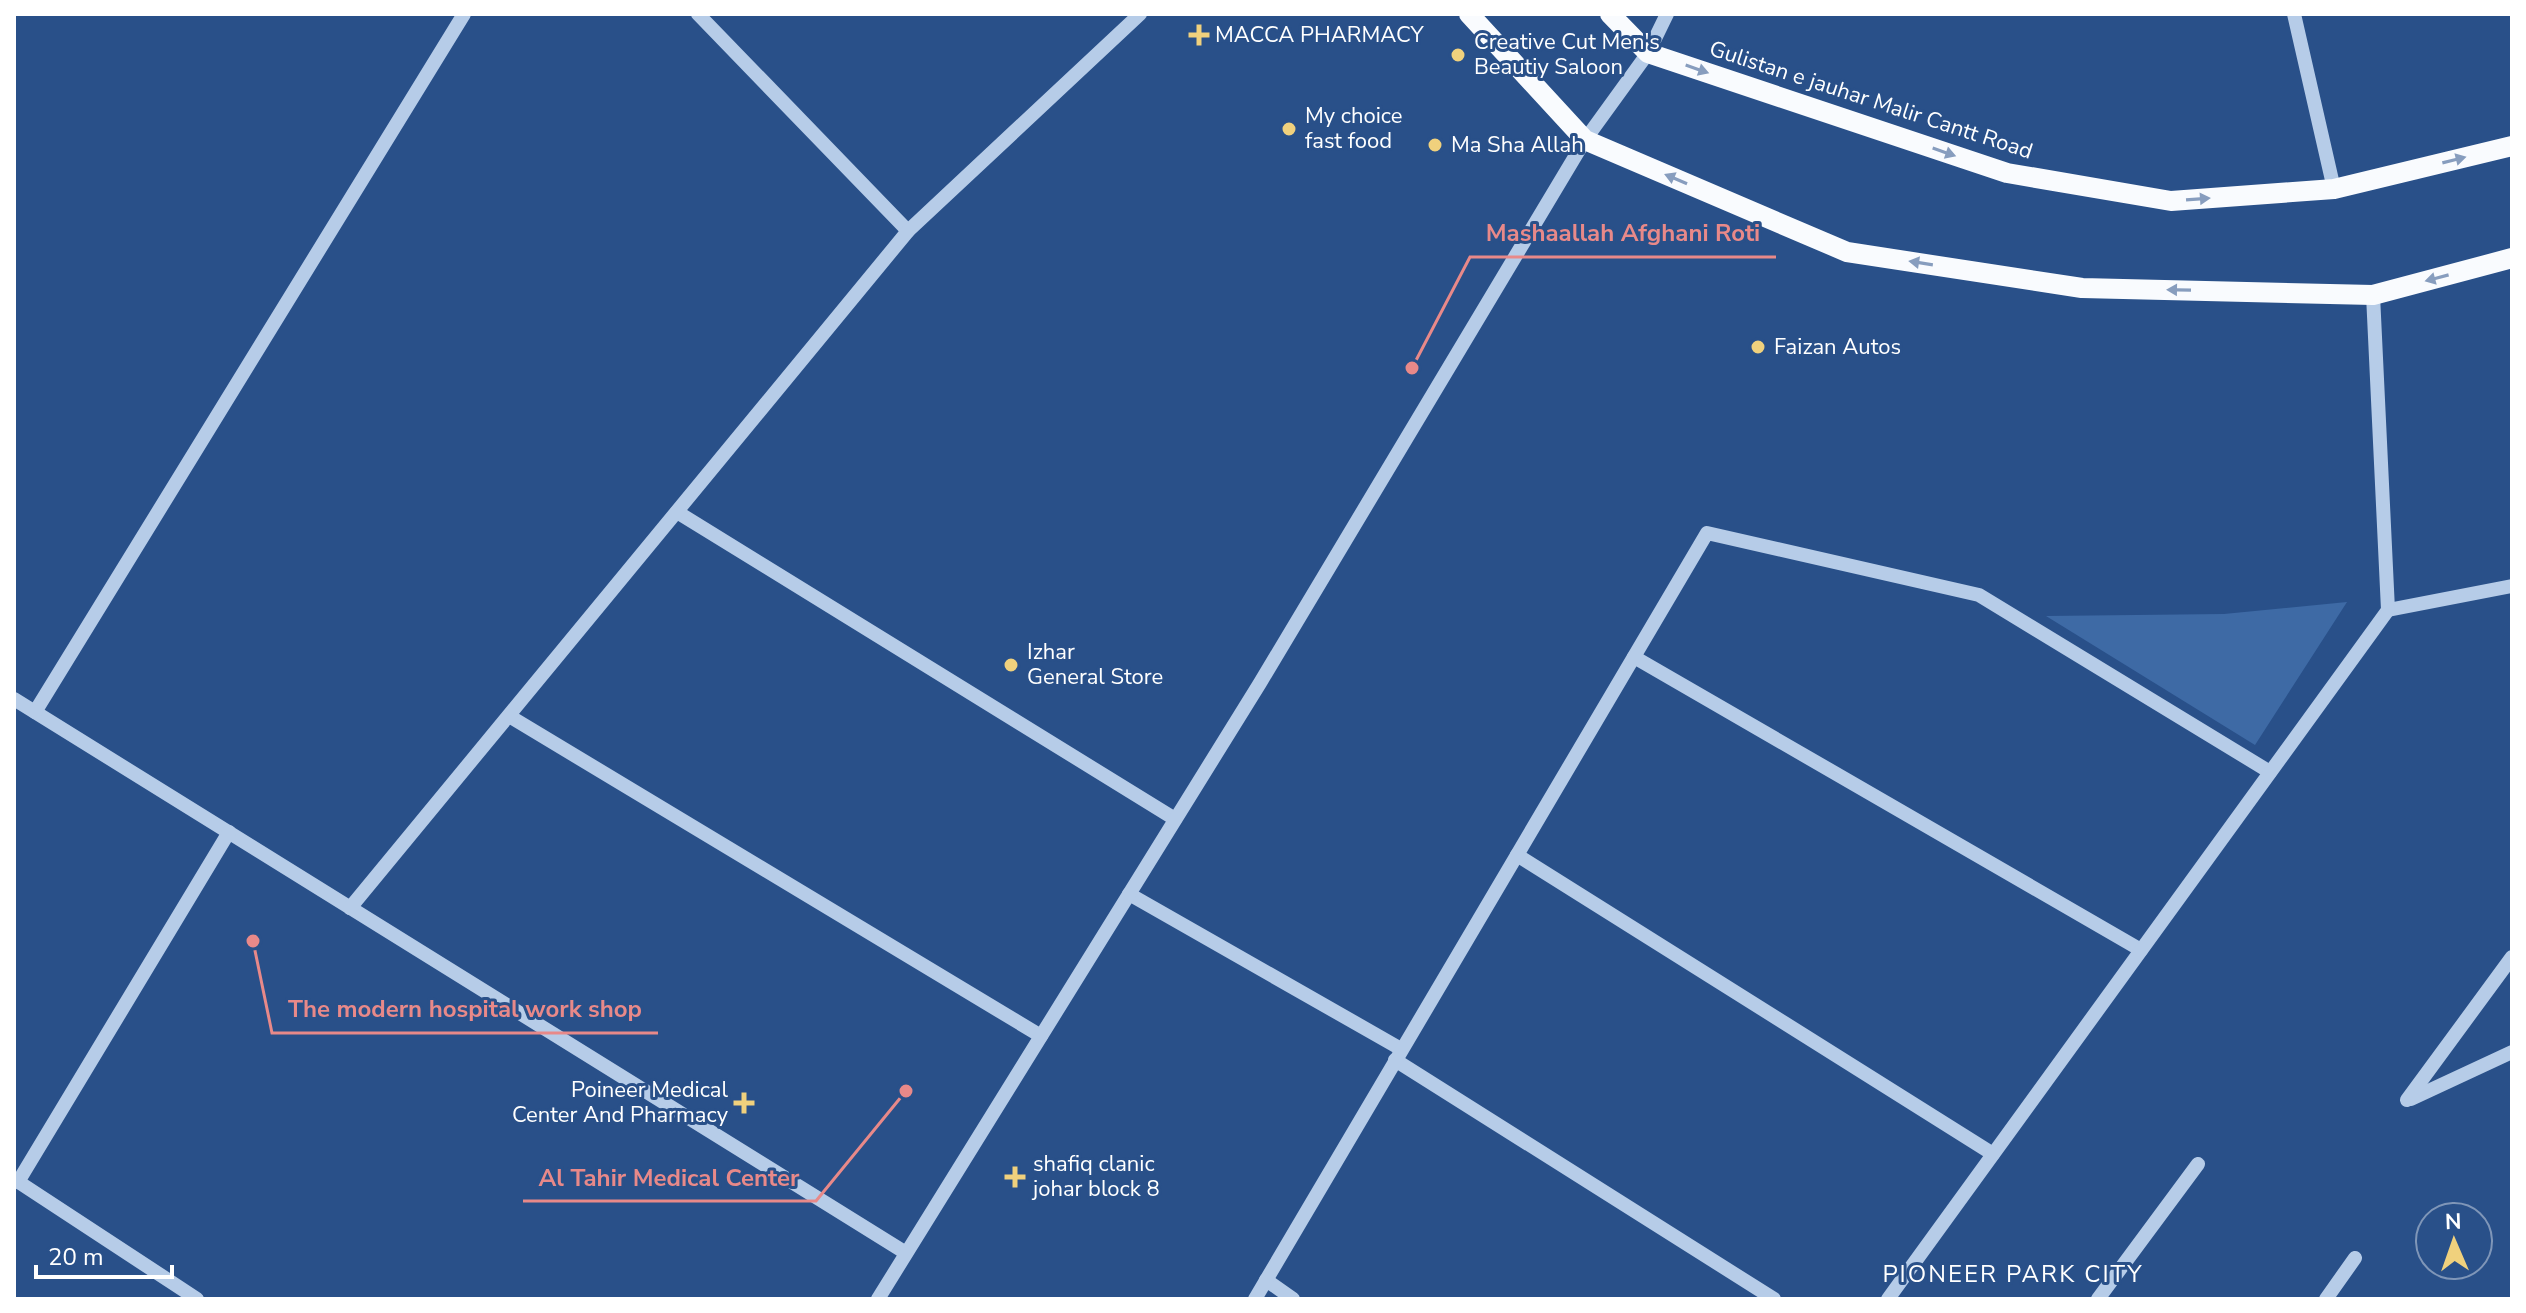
<svg xmlns="http://www.w3.org/2000/svg" width="2526" height="1313" font-family="'Nunito Sans',sans-serif">
  <style>
    .park { fill: #3e6aa5 }
    .lines { fill: none; stroke-linecap: round; stroke-linejoin: round }
    .minor { stroke: #b6cce8; stroke-width: 14 }
    .major { stroke: #f9fbfe; stroke-width: 20 }
    .oneway { fill: #879dbe }
    .poi-dot { fill: #f0d17d; stroke: #295089; stroke-width: 3 }
    .labels { text-anchor: middle; dominant-baseline: central; stroke-width: 6; stroke-linejoin: round; paint-order: stroke }
    .poi-label { font-size: 22px; fill: #fff; stroke: #295089; text-anchor: start }
    .street-label { font-size: 22px; fill: #fff; stroke: #295089 }
    .neighbourhood-label { font-size: 24px; letter-spacing: 2px; fill: #fff; stroke: #295089 }
    .leader { fill: none; stroke: #e88989; stroke-width: 3 }
    .callout-dot { fill: #e88989; stroke: #295089; stroke-width: 3 }
    .callout-label { font-size: 24px; text-anchor: middle; font-weight: bold; fill: #e88989; stroke: #295089; stroke-width: 6; stroke-linejoin: round; paint-order: stroke }
  </style>
  <rect width="100%" height="100%" fill="#295089"/>
  <!-- park -->
  <polygon class="park" points="2347,602 2255,745 2046,616 2224,614"/>
  <g class="lines">
    <!-- minor -->
    <g class="minor">
      <polyline points="698,14 908,231"/>
      <polyline points="2294,14 2334,189"/>
      <polyline points="677,512 1175,819"/>
      <polyline points="2388,610 2512,586"/>
      <polyline points="1634,657 2141,950"/>
      <polyline points="14,699 906,1253"/>
      <polyline points="35,712 464,14"/>
      <polyline points="509,716 1041,1036"/>
      <polyline points="1517,855 1993,1154"/>
      <polyline points="1129,894 1401,1049"/>
      <polyline points="350,908 908,231 1140,14"/>
      <polyline points="1395,1060 1774,1299"/>
      <polyline points="2411,1099 2512,1052"/>
      <polyline points="2407,1100 2512,957"/>
      <polyline points="14,1179 197,1299"/>
      <polyline points="18,1182 229,832"/>
      <polyline points="1266,1280 1293,1299"/>
      <polyline points="878,1299 1260,683 1585,140 1648,53 1667,14"/>
      <polyline points="1255,1299 1707,533 1979,595 2270,772"/>
      <polyline points="1888,1299 2388,610 2373,295"/>
      <polyline points="2098,1299 2198,1164"/>
      <polyline points="2326,1299 2355,1258"/>
    </g>
    <!-- major -->
    <g class="major">
      <polyline points="1469,14 1585,140 1847,252 2082,288 2373,295 2512,258"/>
      <polyline points="1610,14 1648,53 2007,173 2171,201 2334,189 2512,146"/>
    </g>
  </g>
  <!-- one-way arrows -->
  <defs><path id="oneway-solid" d="M-6-.8H1V-3.2L6.5 0L1 3.2V.8H-6Z" transform="scale(2)"/></defs>
  <g class="oneway">
    <use href="#oneway-solid" transform="translate(1697 69) rotate(19)"/>
    <use href="#oneway-solid" transform="translate(1944 152) rotate(19)"/>
    <use href="#oneway-solid" transform="translate(2454 160) rotate(-14)"/>
    <use href="#oneway-solid" transform="translate(1676 179) rotate(-157)"/>
    <use href="#oneway-solid" transform="translate(2198 199) rotate(-4)"/>
    <use href="#oneway-solid" transform="translate(1921 263) rotate(-171)"/>
    <use href="#oneway-solid" transform="translate(2437 278) rotate(165)"/>
    <use href="#oneway-solid" transform="translate(2179 290) rotate(-179)"/>
  </g>
  <!-- markers -->
  <g class="poi-dot">
    <path d="M1195 23h8v8h8v8h-8v8h-8v-8h-8v-8h8z"/>
    <circle cx="1458" cy="55" r="8"/>
    <circle cx="1289" cy="129" r="8"/>
    <circle cx="1435" cy="145" r="8"/>
    <circle cx="1758" cy="347" r="8"/>
    <circle cx="1011" cy="665" r="8"/>
    <path d="M740 1091h8v8h8v8h-8v8h-8v-8h-8v-8h8z"/>
    <path d="M1011 1165h8v8h8v8h-8v8h-8v-8h-8v-8h8z"/>
  </g>
  <g class="labels">
    <!-- poi labels -->
    <g class="poi-label">
      <text x="1215" y="35">MACCA PHARMACY</text>
      <text x="1474" y="42">Creative Cut Men's<tspan x="1474" dy="25">Beautiy Saloon</tspan></text>
      <text x="1305" y="116">My choice<tspan x="1305" dy="25">fast food</tspan></text>
      <text x="1451" y="145">Ma Sha Allah</text>
      <text x="1774" y="347">Faizan Autos</text>
      <text x="1027" y="652">Izhar<tspan x="1027" dy="25">General Store</tspan></text>
      <text x="728" y="1090" text-anchor="end">Poineer Medical<tspan x="728" dy="25">Center And Pharmacy</tspan></text>
      <text x="1033" y="1164">shafiq clanic<tspan x="1033" dy="25">johar block 8</tspan></text>
    </g>
    <!-- street labels -->
    <g class="street-label">
      <text transform="translate(1871 100) rotate(18)">Gulistan e jauhar Malir Cantt Road</text>
    </g>
    <!-- neighbourhood labels -->
    <g class="neighbourhood-label">
      <text x="2013" y="1274">PIONEER PARK CITY</text>
    </g>
  </g>
  <!-- callouts -->
  <path class="leader" d="M1412 368L1470 257H1776M253 941L272 1033H658M906 1091L816 1201H523"/>
  <g class="callout-dot">
    <circle cx="1412" cy="368" r="8"/>
    <circle cx="253" cy="941" r="8"/>
    <circle cx="906" cy="1091" r="8"/>
  </g>
  <g class="callout-label">
    <text x="1623" y="241">Mashaallah Afghani Roti</text>
    <text x="465" y="1017">The modern hospital work shop</text>
    <text x="669" y="1186">Al Tahir Medical Center</text>
  </g>
  <!-- border -->
  <rect width="2526" height="1313" fill="none" stroke="#ffffff" stroke-width="32"/>
  <!-- north arrow -->
  <g transform="translate(2454 1241) rotate(358)"><circle r="38" fill="#295089" stroke="#7f96b8" stroke-width="2"/>
  <path d="M0-6L14 30L0 20L-14 30Z" fill="#f0d17d"/>
  <text y="-12" font-size="22" font-weight="bold" text-anchor="middle" fill="#ffffff">N</text>
  </g>
  <!-- scale -->
  <path d="M36 1265v12h136v-12" fill="none" stroke="#ffffff" stroke-width="4"/>
  <text x="48" y="1265" font-size="24" fill="#ffffff" stroke="#295089" stroke-width="6" paint-order="stroke">20 m</text>
</svg>
